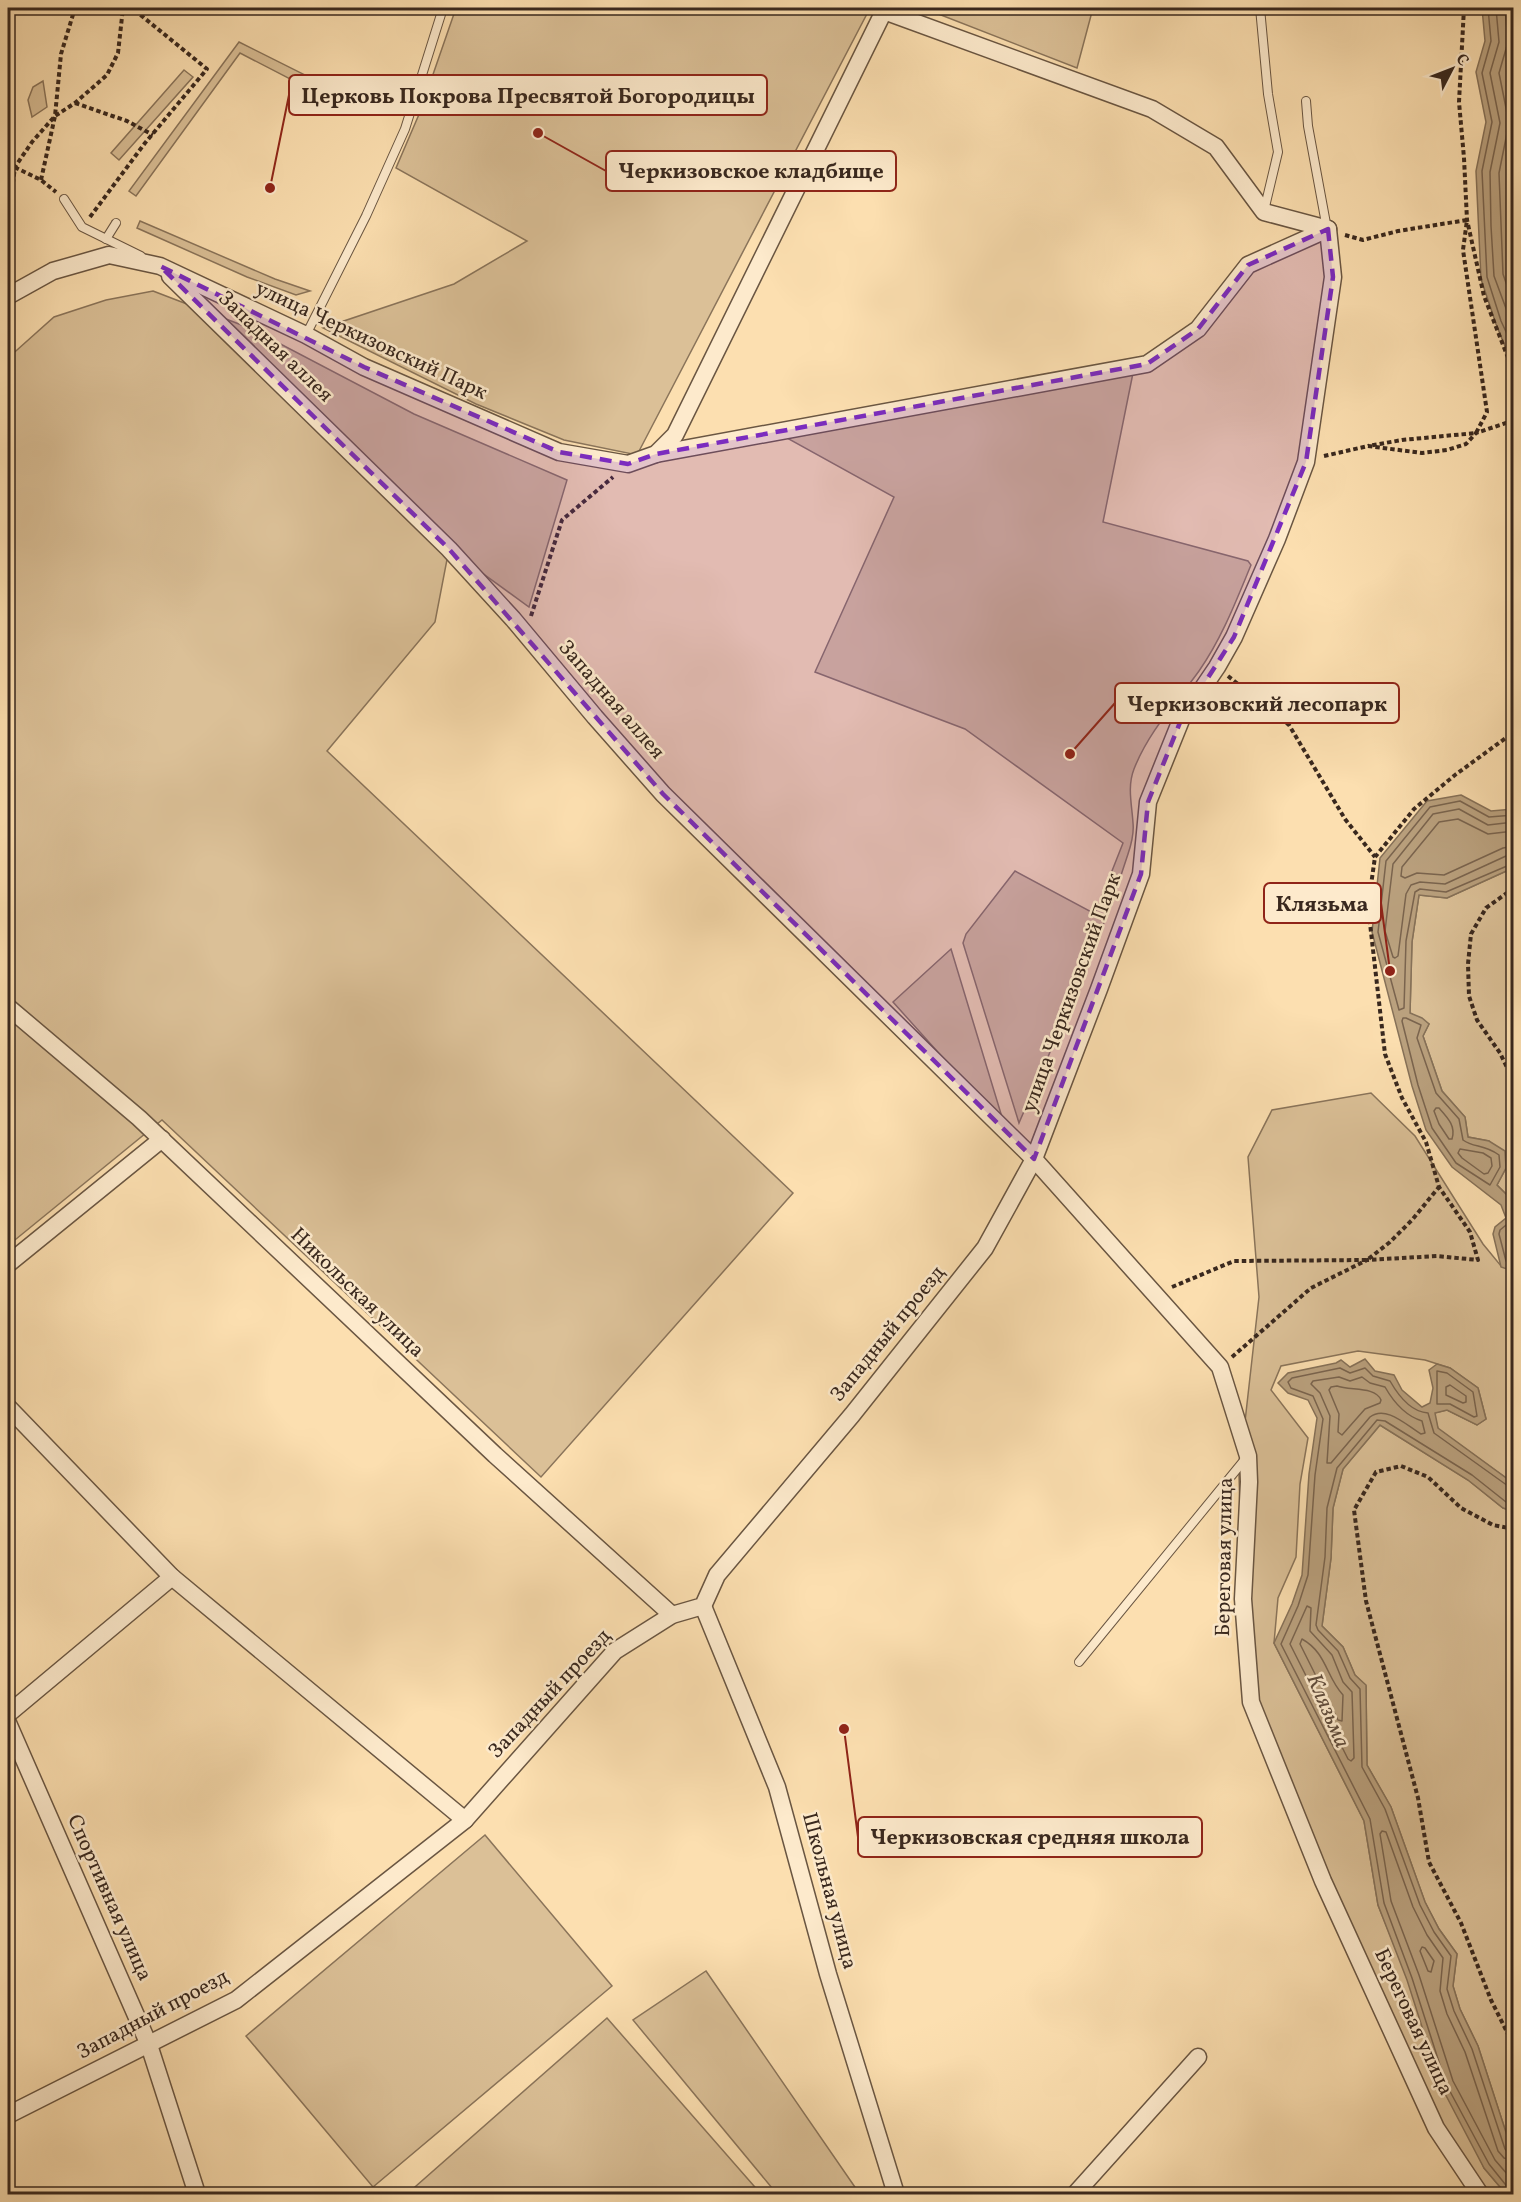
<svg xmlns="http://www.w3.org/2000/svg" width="1521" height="2202" font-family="Vollkorn,serif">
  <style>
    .green { fill: #dbc097; stroke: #8a745a; stroke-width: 1.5 }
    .water { fill: #baa17e; stroke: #867158; stroke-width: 1.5 }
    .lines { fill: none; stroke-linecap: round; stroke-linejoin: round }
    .shore { stroke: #7a644e; stroke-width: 1.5 }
    .service-casing { stroke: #6a5642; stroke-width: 10 }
    .minor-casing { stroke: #6a5642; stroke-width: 19 }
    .path { stroke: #39281e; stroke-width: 4; stroke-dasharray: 4.5 3; stroke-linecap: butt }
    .service { stroke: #fdeacc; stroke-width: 8 }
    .minor { stroke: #fdeacc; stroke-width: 16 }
    .marked { fill: #7b2cbf; fill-opacity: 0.2; stroke: #7b2cbf; stroke-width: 4.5; stroke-dasharray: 12 8; stroke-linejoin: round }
    .labels { text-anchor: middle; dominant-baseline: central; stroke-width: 5; stroke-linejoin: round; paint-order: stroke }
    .street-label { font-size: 21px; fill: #39281e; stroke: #fdeacc }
    .water-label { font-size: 22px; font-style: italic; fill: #604c3b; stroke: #fdeacc }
    .leader { fill: none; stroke: #8f2418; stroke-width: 2 }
    .callout-dot { fill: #8f2418; stroke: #fdeacc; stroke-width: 2 }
    .callout { fill: #fdeacc; stroke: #8f2418; stroke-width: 2 }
    .callout-label { font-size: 22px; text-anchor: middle; font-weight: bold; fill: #39281e }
  </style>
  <rect width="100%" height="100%" fill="#fcdfb0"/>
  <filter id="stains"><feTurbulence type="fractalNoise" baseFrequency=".00333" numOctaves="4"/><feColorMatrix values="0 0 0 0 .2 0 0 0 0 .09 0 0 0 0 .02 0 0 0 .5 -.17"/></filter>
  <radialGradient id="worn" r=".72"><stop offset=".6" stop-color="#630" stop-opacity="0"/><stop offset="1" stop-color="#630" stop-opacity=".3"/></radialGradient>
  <!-- green -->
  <g class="green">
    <polygon points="456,8 870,8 637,455 564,440 476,404 323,328 454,284 527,241 396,168 420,112"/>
    <polygon points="923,8 1093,8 1077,68"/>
    <polygon points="239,42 355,100 350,110 240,53 136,196 129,191"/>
    <polygon points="184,70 193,77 119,160 111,153"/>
    <polygon points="43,81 47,107 32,117 28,100 33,87"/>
    <polygon points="140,221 275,279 310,291 296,295 247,277 137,228"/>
    <polygon points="153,291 252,329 414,414 567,480 529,607 449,549 435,622 327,751 793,1193 541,1477 162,1120 10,1244 8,1241 8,358 54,317 106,300"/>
    <path d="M1133,373L1103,522L1248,561L1251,565C1236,601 1222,638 1199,671C1176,703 1149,731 1134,769C1127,787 1132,805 1133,823C1134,832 1131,845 1128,854C1099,946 1057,1035 1019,1123L963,943L966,934L1015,871L1095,914L1123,843L965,729L815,672L894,497L767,427Z"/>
    <polygon points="1513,868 1513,1201 1497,1185 1506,1168 1489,1141 1468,1137 1465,1117 1442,1091 1423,1036 1429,1024 1410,1013 1412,942 1419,895 1447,898"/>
    <polygon points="951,949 1005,1127 893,1002"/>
    <polygon points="1371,1093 1415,1136 1483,1244 1501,1266 1513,1271 1513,1483 1438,1429 1434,1413 1447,1410 1477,1425 1486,1419 1478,1388 1450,1368 1425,1360 1358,1351 1281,1366 1271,1390 1308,1438 1300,1484 1296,1557 1278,1598 1274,1643 1364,1821 1378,1905 1484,2168 1506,2194 1480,2194 1436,2128 1251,1702 1243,1608 1239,1475 1259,1297 1248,1157 1272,1110"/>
    <polygon points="1380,1425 1468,1480 1503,1508 1513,1511 1513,2154 1478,2046 1460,2009 1453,1986 1457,1954 1439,1929 1425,1902 1391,1807 1367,1765 1366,1686 1355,1675 1343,1647 1322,1626 1331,1558 1333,1508 1343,1469"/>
    <polygon points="485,1835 612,1986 373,2187 246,2036"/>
    <polygon points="706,1971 859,2193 858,2194 777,2194 633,2020"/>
    <polygon points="607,2018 761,2194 407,2194"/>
  </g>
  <!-- water -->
  <g class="water">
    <polygon points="1482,8 1513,8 1514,126 1512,139 1514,146 1513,366 1496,324 1481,279 1476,171 1486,122 1476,72 1485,41"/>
    <polygon points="1461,795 1491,811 1513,809 1513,868 1447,898 1419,895 1412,942 1410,1013 1422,1018 1429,1024 1423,1036 1442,1091 1465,1117 1468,1137 1489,1141 1505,1151 1506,1168 1497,1185 1513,1201 1513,1271 1501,1267 1493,1234 1495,1227 1506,1218 1501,1205 1452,1167 1426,1130 1412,1086 1372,932 1380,858 1427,801"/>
    <polygon points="1365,1359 1375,1371 1394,1375 1402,1390 1422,1407 1430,1403 1433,1388 1429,1370 1437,1364 1450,1368 1478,1388 1486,1419 1477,1425 1447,1410 1435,1413 1438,1428 1513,1483 1513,1511 1503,1508 1468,1480 1380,1425 1343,1469 1333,1508 1331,1558 1322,1626 1343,1647 1355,1675 1366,1685 1367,1765 1391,1807 1425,1902 1439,1929 1457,1954 1453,1986 1460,2009 1478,2046 1513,2154 1513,2194 1506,2194 1484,2168 1441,2086 1407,1980 1378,1905 1364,1821 1274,1643 1292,1604 1302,1575 1309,1474 1317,1418 1308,1400 1288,1393 1278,1383 1288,1373 1336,1363 1341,1360 1350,1367"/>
  </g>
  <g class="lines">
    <!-- shore -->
    <g class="shore">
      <polyline points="1488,8 1491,41 1482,73 1492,122 1482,171 1487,277 1501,321 1514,349"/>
      <polyline points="1496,8 1499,42 1490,73 1500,123 1490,172 1491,226 1494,276 1514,330"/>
      <polyline points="1505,8 1508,42 1499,73 1509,123 1499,173 1503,274 1514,306"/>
      <polyline points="1514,815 1489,817 1460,801 1430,807 1386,861 1378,932 1399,1010 1404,1008 1406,941 1415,892 1420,889 1446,892 1514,863"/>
      <polyline points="1514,822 1488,825 1459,809 1433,814 1393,864 1385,931 1393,957 1395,958 1398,956 1406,894 1411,885 1420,882 1445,884 1506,856 1514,855"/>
      <polyline points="1514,831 1488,834 1458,819 1439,822 1402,867 1401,876 1405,878 1417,873 1444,875 1503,848 1514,846"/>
      <path d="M1403,1018H1406L1421,1025L1417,1038L1436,1093L1459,1119L1463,1140C1474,1148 1484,1144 1499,1155L1500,1167L1490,1185L1456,1163L1432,1128L1418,1085L1402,1021Z"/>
      <path d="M1436,1108H1439C1448,1118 1456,1126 1452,1139H1449L1439,1124L1434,1111Z"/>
      <polygon points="1460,1149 1483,1153 1491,1158 1492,1166 1488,1173 1484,1174 1462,1158 1458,1153"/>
      <polyline points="1514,1205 1509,1207 1511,1221 1500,1230 1499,1234 1506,1261 1514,1264"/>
      <polygon points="1437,1371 1447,1373 1473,1392 1477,1416 1474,1417 1450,1404 1437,1404"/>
      <path d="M1339,1377L1350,1381L1362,1377L1370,1383L1385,1387C1393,1401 1406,1416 1422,1421L1425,1433L1421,1434C1406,1425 1386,1405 1370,1417L1331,1463H1327L1330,1416L1320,1393L1311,1384L1313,1381Z"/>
      <polygon points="1450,1385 1466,1396 1466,1402 1463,1403 1446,1395 1446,1387"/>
      <path d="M1337,1386C1350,1391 1375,1386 1381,1400L1380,1403L1365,1409L1342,1435L1338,1432L1339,1414L1329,1390L1331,1387Z"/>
      <polyline points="1514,1504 1506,1502 1472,1475 1385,1421 1377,1420 1337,1468 1327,1508 1325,1557 1316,1625 1318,1630 1338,1651 1350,1678 1360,1689 1362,1767 1385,1809 1420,1905 1434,1932 1451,1956 1447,1989 1454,2011 1472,2049 1505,2149 1509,2153 1514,2153"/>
      <polygon points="1307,1606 1311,1608 1310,1631 1332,1655 1343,1682 1352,1692 1354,1758 1351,1761 1348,1759 1290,1644"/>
      <path d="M1302,1639C1327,1653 1326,1677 1343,1695L1342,1721L1338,1720L1300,1644Z"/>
      <polygon points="1422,1947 1425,1948 1434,1961 1431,1972 1428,1971 1420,1951"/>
      <polyline points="1514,2161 1504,2158 1498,2151 1465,2052 1447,2014 1440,1991 1443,1958 1427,1935 1413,1907 1386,1832 1382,1831 1380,1834 1391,1901 1419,1975 1453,2081 1495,2160 1514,2182"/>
      <path d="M1510,2194L1509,2189L1489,2164L1446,2084L1412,1978L1384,1903L1370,1819L1281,1644L1298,1606L1308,1575L1315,1475L1323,1419L1313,1396L1291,1388L1288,1382L1292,1378L1340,1368L1350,1373L1365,1368L1373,1376L1390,1381C1398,1395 1411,1412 1428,1413L1434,1433L1508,1486L1514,1487"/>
    </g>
    <defs>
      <g id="service">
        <polyline points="1260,8 1268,94 1278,152 1264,211"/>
        <polyline points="1306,101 1308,126 1327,229"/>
        <polyline points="64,199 82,227 141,256"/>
        <polyline points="106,239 116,223"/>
        <polyline points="306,335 366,216 405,129 443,8"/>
        <polyline points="1079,1662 1246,1458"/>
      </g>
      <g id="minor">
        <polyline points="170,276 449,549 513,619 595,717 663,794 1034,1159 1220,1367 1248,1456 1249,1482 1243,1599 1251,1702 1323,1881 1436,2128 1480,2194"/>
        <polyline points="8,296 53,271 109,255 160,266 306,335 364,367 559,452 628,464 656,454 675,435 884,11 1152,109 1216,147 1264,212 1328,229 1333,277 1306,462 1277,539 1234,637 1217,667 1181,720 1148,802 1141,874 1099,989 1034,1159 985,1248 852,1415 717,1575 703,1606 672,1615 615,1651 465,1820 236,2000 8,2115"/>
        <polyline points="656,454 1147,364 1198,329 1248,265 1328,229"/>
        <polyline points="8,1007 139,1118 495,1455 672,1615"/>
        <polyline points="8,1264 162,1139"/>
        <polyline points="8,1407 172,1577 465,1820"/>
        <polyline points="703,1606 777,1787 828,1974 896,2194"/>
        <polyline points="8,1714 172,1577"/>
        <polyline points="8,1723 149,2045 197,2194"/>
        <polyline points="1075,2194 1198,2057"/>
      </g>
    </defs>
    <!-- service casing -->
    <use href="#service" class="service-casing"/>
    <!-- minor casing -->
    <use href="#minor" class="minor-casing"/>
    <!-- path -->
    <g class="path">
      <polyline points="1464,8 1459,102 1464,158 1467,220 1484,296 1514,373"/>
      <polyline points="75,103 127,121 153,135"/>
      <polyline points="8,164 41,180 56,192"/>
      <polyline points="41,180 55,116 61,54 75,8"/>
      <polyline points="90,217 145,143 207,69 132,8"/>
      <polyline points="8,221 15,167 32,142 55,116 75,103 107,75 118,53 123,8"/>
      <polyline points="1345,235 1363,240 1398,231 1467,220 1463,250 1487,412 1476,433 1402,440 1368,446"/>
      <polyline points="1324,456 1368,446 1422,453 1447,450 1466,444 1476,433 1512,421"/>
      <polyline points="531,616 562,520 613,477"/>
      <polyline points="1228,676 1289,725 1345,819 1375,857"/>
      <polyline points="1514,888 1486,908 1471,934 1468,964 1469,996 1477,1020 1500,1053 1514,1082"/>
      <polyline points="1172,1287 1234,1261 1367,1260 1390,1242 1412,1220 1439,1187"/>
      <polyline points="1232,1357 1311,1288 1367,1260 1437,1256 1478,1260 1470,1232 1439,1187 1426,1142 1402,1098 1385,1054 1368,906 1375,857 1414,809 1455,775 1514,732"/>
      <polyline points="1514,1529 1493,1525 1461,1508 1428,1477 1401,1466 1376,1472 1354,1510 1366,1601 1418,1798 1429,1862 1461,1923 1491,2000 1514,2046"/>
    </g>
    <!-- service -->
    <use href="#service" class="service"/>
    <!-- minor -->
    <use href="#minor" class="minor"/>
  </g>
  <!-- marked area -->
  <path class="marked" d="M1328,229L1333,277L1306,462L1234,637L1181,720L1148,802L1141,874L1034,1159L663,794L449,549L160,266L364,367L559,452L628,464L656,454L1147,364L1198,329L1248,265Z"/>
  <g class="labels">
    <!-- street labels -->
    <g class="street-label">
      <text transform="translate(371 341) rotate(25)">улица Черкизовский Парк</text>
      <text transform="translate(275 347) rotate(44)">Западная аллея</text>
      <text transform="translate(611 700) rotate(49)">Западная аллея</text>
      <text transform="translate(1072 993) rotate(-70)">улица Черкизовский Парк</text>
      <text transform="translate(357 1293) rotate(44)">Никольская улица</text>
      <text transform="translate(888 1334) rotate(-51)">Западный проезд</text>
      <text transform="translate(1225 1557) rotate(-89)">Береговая улица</text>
      <text transform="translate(550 1694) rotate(-47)">Западный проезд</text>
      <text transform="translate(829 1891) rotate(75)">Школьная улица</text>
      <text transform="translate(109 1898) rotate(66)">Спортивная улица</text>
      <text transform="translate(153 2015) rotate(-28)">Западный проезд</text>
      <text transform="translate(1413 2022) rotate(65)">Береговая улица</text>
    </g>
    <!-- water labels -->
    <g class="water-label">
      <text transform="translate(1327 1711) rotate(67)">Клязьма</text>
    </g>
  </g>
  <!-- callouts -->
  <path class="leader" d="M270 188L289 95M538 133L606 171M1070 754L1115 703M1390 971L1381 903M844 1729L858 1837"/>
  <g class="callout-dot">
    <circle cx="270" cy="188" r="6"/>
    <circle cx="538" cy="133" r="6"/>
    <circle cx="1070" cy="754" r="6"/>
    <circle cx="1390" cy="971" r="6"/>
    <circle cx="844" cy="1729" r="6"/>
  </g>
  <g class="callout">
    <rect x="289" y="75" width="478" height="40" rx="6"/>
    <rect x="606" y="151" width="290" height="40" rx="6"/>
    <rect x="1115" y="683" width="284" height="40" rx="6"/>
    <rect x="1264" y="883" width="117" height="40" rx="6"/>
    <rect x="858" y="1817" width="344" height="40" rx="6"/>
  </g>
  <g class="callout-label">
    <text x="528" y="103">Церковь Покрова Пресвятой Богородицы</text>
    <text x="751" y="178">Черкизовское кладбище</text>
    <text x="1257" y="711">Черкизовский лесопарк</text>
    <text x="1322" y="911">Клязьма</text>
    <text x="1030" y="1844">Черкизовская средняя школа</text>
  </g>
  <!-- margin -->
  <rect width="1521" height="2202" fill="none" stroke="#fcdfb0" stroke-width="30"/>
  <rect x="9" y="9" width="1503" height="2184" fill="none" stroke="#39281e" stroke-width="3"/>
  <rect x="15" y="15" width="1491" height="2172" fill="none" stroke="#39281e" stroke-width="1.5"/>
  <!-- north arrow -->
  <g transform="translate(1452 69) rotate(48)" stroke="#fdeacc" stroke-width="4.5" paint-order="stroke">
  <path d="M0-4.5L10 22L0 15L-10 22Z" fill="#39281e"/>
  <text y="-9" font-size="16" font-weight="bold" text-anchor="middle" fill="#39281e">С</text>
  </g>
  <rect width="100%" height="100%" filter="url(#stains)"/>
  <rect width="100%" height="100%" fill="url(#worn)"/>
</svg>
